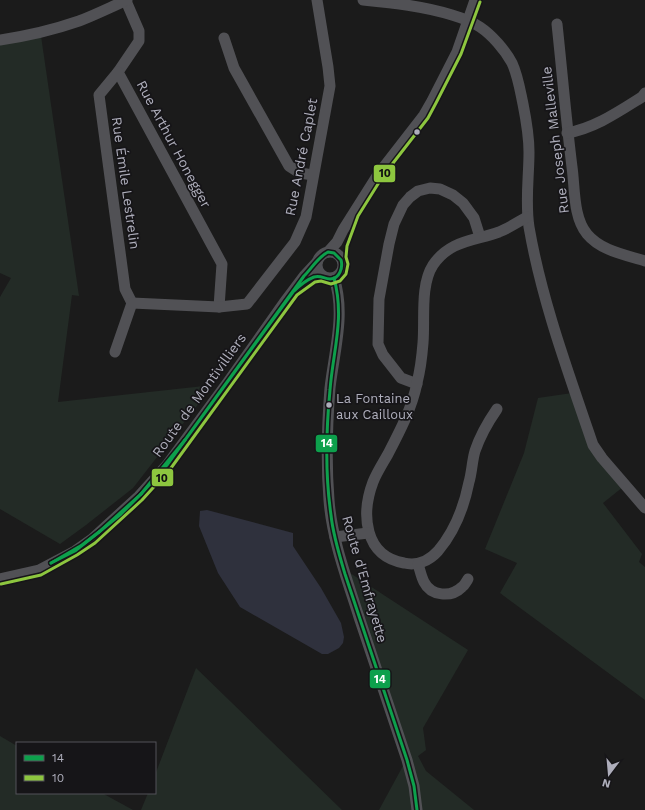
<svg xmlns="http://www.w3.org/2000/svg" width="645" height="810" font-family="'Work Sans',sans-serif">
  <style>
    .green { fill: #232b26 }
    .water { fill: #2f313d }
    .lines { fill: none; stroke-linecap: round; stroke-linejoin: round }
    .minor { stroke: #515155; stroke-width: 11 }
    .bus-1-casing { stroke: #161518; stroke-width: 6 }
    .bus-2-casing { stroke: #161518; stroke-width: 6 }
    .bus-1 { stroke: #0da04c; stroke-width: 3 }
    .bus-2 { stroke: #8dc63f; stroke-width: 3 }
    .bus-dot { fill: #aeaebb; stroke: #161518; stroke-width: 1.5 }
    .labels { text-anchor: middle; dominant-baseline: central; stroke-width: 3.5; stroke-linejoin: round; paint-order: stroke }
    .bus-label { font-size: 13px; fill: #aeaebb; stroke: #161518; text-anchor: start }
    .street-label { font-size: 14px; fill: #aeaebb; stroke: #161518 }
    .line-badge { stroke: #161518; stroke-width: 1.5 }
    .badge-label { font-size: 11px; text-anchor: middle; font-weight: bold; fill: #fff }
    .pale-badge-label { font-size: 11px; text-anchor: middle; font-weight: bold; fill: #111 }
  </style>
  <rect width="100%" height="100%" fill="#1b1b1b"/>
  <!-- green -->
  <g class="green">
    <polygon points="41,36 79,296 72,295 58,402 213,385 133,488 86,525 60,544 0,509 0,297 11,278 0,273 0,44"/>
    <polygon points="572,393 592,447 623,487 603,503 642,554 639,562 645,567 645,700 500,593 517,563 485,549 524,453 538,398"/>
    <polygon points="350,573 468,650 423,728 426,750 418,756 426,771 474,810 379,810 404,764"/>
    <polygon points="196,668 342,810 141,810 148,793 155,793 155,775"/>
    <polygon points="0,736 17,746 17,793 102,793 133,810 0,810"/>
  </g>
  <!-- water -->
  <polygon class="water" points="207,510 293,533 293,546 321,588 341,623 344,637 343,643 339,648 328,654 322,654 240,607 218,573 199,526 200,511"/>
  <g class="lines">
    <!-- minor -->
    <g class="minor">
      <path d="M363,0C393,3 423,6 452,15C462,18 471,21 480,27C492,35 505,50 512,63C518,76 520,90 523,104C526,119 529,136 529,152C529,177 525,202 529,227C542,302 569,374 593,445L602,458L645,508"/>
      <polyline points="126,1 139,31 139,41 118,72 222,264 219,307"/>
      <path d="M557,24C562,71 566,119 572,167C575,188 573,217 587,234C601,251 626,255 645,261"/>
      <polyline points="224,38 234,68 289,166 300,173 313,175"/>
      <path d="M0,40C27,36 53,30 79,21C95,15 111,7 127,0"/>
      <polyline points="118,72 99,95 125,289 132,303"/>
      <path d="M567,133C595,128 618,112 642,97L645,93"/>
      <circle cx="330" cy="265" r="13"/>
      <polyline points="328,252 337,242 343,230 379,173 424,115 432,101 457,52 475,0"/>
      <path d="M334,278C346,313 334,352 330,388C327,426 326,463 329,500C332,540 347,579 359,617C375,664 391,712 407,760L414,786L417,810"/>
      <polyline points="115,352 132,303 219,307 247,304 295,242 306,217 330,86 328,67 317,0"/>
      <polyline points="417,384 401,378 383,355 378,344 379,299 389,244 394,224 403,205 410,197 418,191 430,188 440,189 453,195 463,203 474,218 480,237"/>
      <path d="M497,409C488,422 480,436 475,451C472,461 472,472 469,482C464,507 455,531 438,551C429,561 417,566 404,563C364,556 361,514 373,482C377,472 383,463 388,454C400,431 412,408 417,383C420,371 422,356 423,343C425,319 420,285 433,265C450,240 474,241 499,232C509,228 518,222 527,217"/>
      <polyline points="335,537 368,533"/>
      <path d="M418,564C420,570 421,576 424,582C431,596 451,598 462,587C465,585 466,582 468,579"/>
      <polyline points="0,579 39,570 75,551 92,539 139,496 167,465 228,382 286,300 304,276 317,262"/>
    </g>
    <defs>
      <g id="bus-1">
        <path d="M328,252L334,253L341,260C343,267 340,279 330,279C324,279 321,275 314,277C306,280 299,286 293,292L185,440L304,276C312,268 318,257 328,252Z"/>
        <path d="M334,278C345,319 333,350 330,390C326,431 325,474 331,515C333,535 339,554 345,574L407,760L414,786L417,810"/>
        <polyline points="141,494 185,440"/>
        <polyline points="141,494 167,465 185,440"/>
        <polyline points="99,532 141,494"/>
        <polyline points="99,532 121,514 141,494"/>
        <polyline points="51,563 82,545 99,532"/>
        <polyline points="51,563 75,551 99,532"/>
      </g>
      <polyline id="bus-2" points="1,584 41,575 77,555 95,543 142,500 171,468 297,295 315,282 321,281 331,284 340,281 346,274 348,264 346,257 347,246 358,216 383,176 428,118 436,103 461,54 480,2"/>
    </defs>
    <!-- bus-1 casing -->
    <use href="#bus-1" class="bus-1-casing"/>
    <!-- bus-2 casing -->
    <use href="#bus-2" class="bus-2-casing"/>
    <!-- bus-1 -->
    <use href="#bus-1" class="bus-1"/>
    <!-- bus-2 -->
    <use href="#bus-2" class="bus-2"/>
  </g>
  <!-- markers -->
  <g class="bus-dot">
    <circle cx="417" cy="132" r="3.5"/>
    <circle cx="329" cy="405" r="3.5"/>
  </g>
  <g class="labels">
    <!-- bus labels -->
    <g class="bus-label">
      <text x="336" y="398">La Fontaine<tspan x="336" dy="16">aux Cailloux</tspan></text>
    </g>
    <!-- street labels -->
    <g class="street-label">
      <text transform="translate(555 140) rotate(-97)">Rue Joseph Malleville</text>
      <text transform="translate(174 144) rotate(62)">Rue Arthur Honegger</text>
      <text transform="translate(301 157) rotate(-79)">Rue André Caplet</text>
      <text transform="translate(126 183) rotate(82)">Rue Émile Lestrelin</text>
      <text transform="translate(199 395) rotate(-54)">Route de Montivilliers</text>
      <text transform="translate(365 579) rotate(74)">Route d'Emfrayette</text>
    </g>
  </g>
  <g class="line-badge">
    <rect x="373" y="164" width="23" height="19" rx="4" fill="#8dc63f"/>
    <rect x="315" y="434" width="23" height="19" rx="4" fill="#0da04c"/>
    <rect x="151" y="468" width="23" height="19" rx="4" fill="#8dc63f"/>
    <rect x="369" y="669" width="22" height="20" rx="4" fill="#0da04c"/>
  </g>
  <g class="badge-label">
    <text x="327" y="447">14</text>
    <text x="380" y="683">14</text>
  </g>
  <g class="pale-badge-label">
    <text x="385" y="177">10</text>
    <text x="162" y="482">10</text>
  </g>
  <!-- legend -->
  <rect x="16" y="742" width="140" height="52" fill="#161518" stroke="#535259"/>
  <rect x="24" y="755" width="20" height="6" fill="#0da04c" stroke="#535259"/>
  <text x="52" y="762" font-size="12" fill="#aeaebb">14</text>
  <rect x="24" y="775" width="20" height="6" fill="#8dc63f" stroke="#535259"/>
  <text x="52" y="782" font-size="12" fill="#aeaebb">10</text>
  <!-- north arrow -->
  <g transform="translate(609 774) rotate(196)" stroke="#161518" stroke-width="3" paint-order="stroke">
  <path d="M0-3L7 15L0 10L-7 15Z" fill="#aeaebb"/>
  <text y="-6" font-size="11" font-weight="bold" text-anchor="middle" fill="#aeaebb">N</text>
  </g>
</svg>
